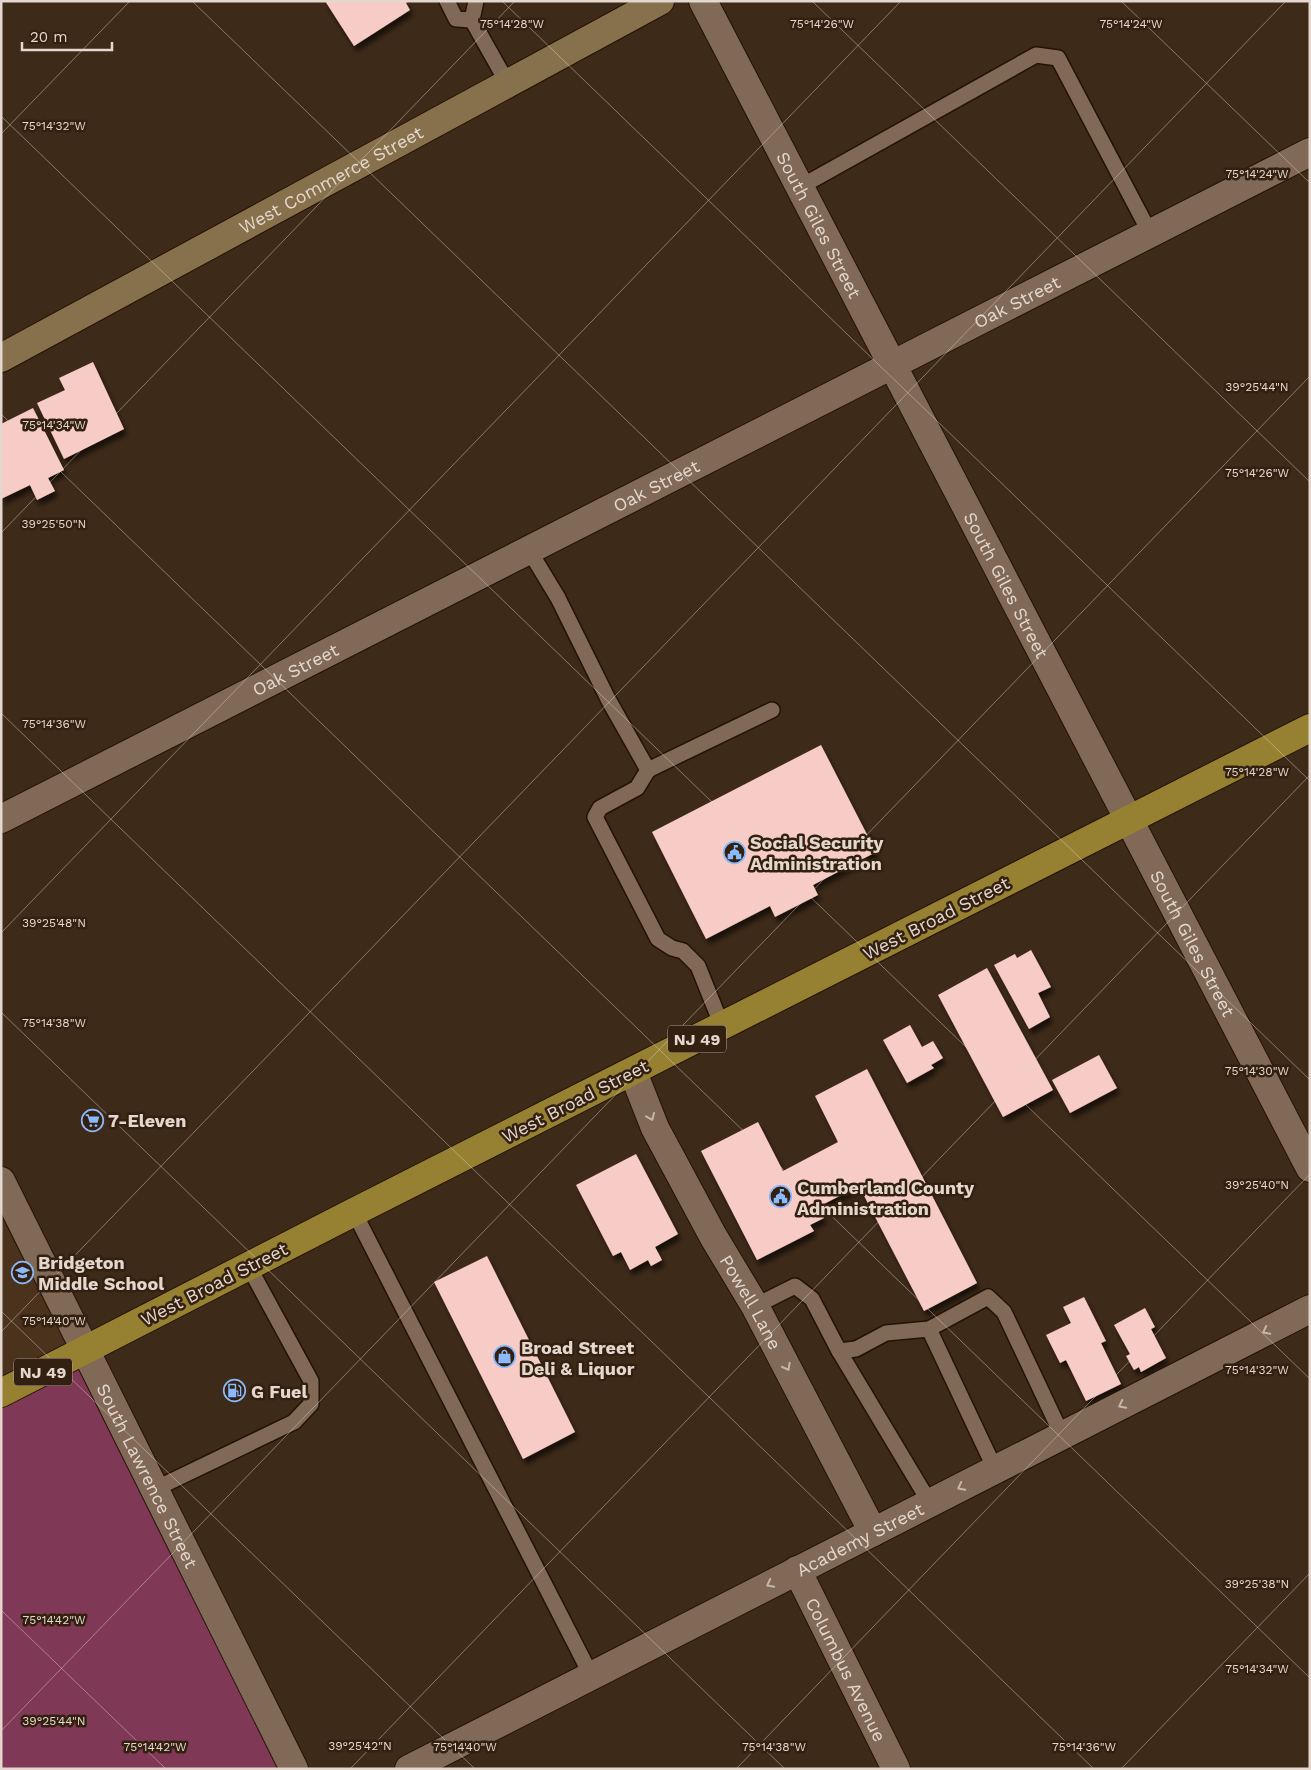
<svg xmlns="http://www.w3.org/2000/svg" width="1311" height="1770" font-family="'Work Sans',sans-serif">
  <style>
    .built { fill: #4b321c }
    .green { fill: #7f3957 }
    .building { fill: #f8ccc6; filter: url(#shadow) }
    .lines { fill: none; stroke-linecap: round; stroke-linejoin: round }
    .lane-casing { stroke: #241203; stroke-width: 18 }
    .street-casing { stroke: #241203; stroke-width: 30 }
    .secondary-casing { stroke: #241203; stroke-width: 30 }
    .highway-casing { stroke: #241203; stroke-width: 30 }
    .lane { stroke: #806956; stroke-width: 15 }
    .street { stroke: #806956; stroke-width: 28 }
    .secondary { stroke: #87704c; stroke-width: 28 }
    .highway { stroke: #968133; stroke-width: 28 }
    .oneway { stroke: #c6b6a9 }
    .ticks { fill: none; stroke: #e4d7cd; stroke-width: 1; stroke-opacity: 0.45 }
    .labels { text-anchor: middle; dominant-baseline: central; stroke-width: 5; stroke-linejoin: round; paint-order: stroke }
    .shield { fill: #332010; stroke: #afa094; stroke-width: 1 }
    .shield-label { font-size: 16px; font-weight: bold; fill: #e4d7cd }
    .street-label { font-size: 18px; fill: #e4d7cd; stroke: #332010 }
    .poi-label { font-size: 18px; font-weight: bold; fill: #e4d7cd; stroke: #332010; text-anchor: start }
    .ticks-label { font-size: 12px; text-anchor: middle; fill: #e4d7cd; stroke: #332010; stroke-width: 5; stroke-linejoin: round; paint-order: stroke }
  </style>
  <defs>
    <filter id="shadow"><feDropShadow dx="3" dy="5.5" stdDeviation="2.5" flood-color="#0009"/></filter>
  </defs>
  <rect width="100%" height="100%" fill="#3e2a19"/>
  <!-- built -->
  <polygon class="built" points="1,1193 85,1350 1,1392"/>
  <!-- green -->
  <polygon class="green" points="85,1350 294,1769 1,1769 1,1393"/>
  <!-- building -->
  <g class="building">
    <polygon points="325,1 409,1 406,3 410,10 354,46"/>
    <polygon points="93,362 124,429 64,459 37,403 65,390 59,378"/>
    <polygon points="33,408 64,470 48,478 55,491 37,500 30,485 1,499 1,424"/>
    <polygon points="821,745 876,852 813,885 818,895 775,917 770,906 706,939 652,832"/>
    <polygon points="1031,950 1051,987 1038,993 1050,1017 1029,1029 994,965 1015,954 1017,958"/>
    <polygon points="987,968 1053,1090 1003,1117 938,995"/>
    <polygon points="910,1025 922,1047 933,1041 943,1058 931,1065 934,1068 907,1083 883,1040"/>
    <polygon points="1099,1055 1117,1088 1070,1113 1052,1080"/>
    <polygon points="867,1069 977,1283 924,1311 859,1186 818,1207 824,1218 810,1225 814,1231 757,1260 701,1151 758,1122 783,1171 838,1142 815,1096"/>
    <polygon points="636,1154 678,1234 655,1247 662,1260 651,1266 648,1260 630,1270 621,1252 613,1256 576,1185"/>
    <polygon points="487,1256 575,1432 523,1459 434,1282"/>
    <polygon points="1084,1297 1106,1341 1101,1343 1121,1384 1086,1401 1066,1360 1060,1363 1046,1335 1071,1323 1063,1307"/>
    <polygon points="1145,1308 1155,1327 1151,1329 1166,1358 1141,1372 1139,1367 1134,1370 1126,1356 1130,1354 1114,1325"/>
  </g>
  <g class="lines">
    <defs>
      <g id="lane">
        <polyline points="447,1 456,19 472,20"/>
        <polyline points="476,1 472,20 508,84"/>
        <polyline points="800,187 1036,55 1058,58 1150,233"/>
        <polyline points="529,550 558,598 608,699 648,770 637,788 600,808 595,817 658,939 672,948 683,951 698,966 722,1026"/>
        <polyline points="648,770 772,710"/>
        <polyline points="354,1212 592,1677"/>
        <polyline points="755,1306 795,1286 812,1299 839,1351 856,1349 886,1333 929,1329 988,1297 1004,1312 1062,1435"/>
        <polyline points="929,1329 995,1469"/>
        <polyline points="839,1351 930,1503"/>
        <polyline points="155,1489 294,1422 311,1404 311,1381 249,1267"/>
      </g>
      <g id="street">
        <path id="s1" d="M703,1L1310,1168"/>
        <path id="s2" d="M1,819L1310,152"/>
        <path id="s3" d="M633,1072L655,1128L713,1236L755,1306L873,1532"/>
        <path id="s4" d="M1,1181L294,1769"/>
        <path id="s5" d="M797,1570L896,1769"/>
        <path id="s6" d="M409,1769L1310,1309"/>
      </g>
      <g id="secondary">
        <path id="s7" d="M1,358L660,1"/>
      </g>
      <polyline id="highway" points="1,1393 354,1212 1310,728"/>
    </defs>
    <!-- lane casing -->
    <use href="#lane" class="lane-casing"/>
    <!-- street casing -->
    <use href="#street" class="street-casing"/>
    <!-- secondary casing -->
    <use href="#secondary" class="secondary-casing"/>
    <!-- highway casing -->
    <use href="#highway" class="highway-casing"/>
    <!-- lane -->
    <use href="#lane" class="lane"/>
    <!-- street -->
    <use href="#street" class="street"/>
    <!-- secondary -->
    <use href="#secondary" class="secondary"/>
    <!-- highway -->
    <use href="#highway" class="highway"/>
  </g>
  <!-- one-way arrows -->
  <defs><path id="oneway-chevron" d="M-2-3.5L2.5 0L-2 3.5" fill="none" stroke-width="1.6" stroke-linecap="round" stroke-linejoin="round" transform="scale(1.25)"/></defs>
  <g class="oneway">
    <use href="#oneway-chevron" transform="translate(651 1117) rotate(67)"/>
    <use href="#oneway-chevron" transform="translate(1266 1331) rotate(153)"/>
    <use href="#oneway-chevron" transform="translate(787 1367) rotate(62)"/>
    <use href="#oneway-chevron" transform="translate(1122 1405) rotate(153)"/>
    <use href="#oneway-chevron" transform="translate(961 1487) rotate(153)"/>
    <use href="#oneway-chevron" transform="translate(770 1584) rotate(153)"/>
  </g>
  <!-- ticks -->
  <path class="ticks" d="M192,1L1310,1080M502,1L1310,781M812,1L1310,482M1121,1L1310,183M1,116L1310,1379M1,134L130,1M1,414L1310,1678M1,533L515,1M1,713L1094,1769M1,933L901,1M1,1012L785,1769M1,1311L475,1769M1,1332L1286,1M1,1610L166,1769M1,1731L1310,376M350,1769L1310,775M736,1769L1310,1174M1121,1769L1310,1573"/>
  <!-- icons -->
  <defs>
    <symbol id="civic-ring" viewBox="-11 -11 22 22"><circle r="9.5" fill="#332010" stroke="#8abafc" stroke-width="1.5"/><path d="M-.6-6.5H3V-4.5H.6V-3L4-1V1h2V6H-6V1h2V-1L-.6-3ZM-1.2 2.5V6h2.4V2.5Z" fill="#8abafc"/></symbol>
    <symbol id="supermarket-ring" viewBox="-11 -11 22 22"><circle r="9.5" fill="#332010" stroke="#8abafc" stroke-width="1.5"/><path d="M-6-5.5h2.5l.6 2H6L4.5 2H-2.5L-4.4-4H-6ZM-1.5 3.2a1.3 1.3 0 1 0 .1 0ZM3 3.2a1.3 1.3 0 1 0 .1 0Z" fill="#8abafc"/></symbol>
    <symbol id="school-ring" viewBox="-11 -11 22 22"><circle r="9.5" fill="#332010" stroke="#8abafc" stroke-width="1.5"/><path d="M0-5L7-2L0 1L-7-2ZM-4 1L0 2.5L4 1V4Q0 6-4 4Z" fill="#8abafc"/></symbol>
    <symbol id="shop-ring" viewBox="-11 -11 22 22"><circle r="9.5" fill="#332010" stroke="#8abafc" stroke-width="1.5"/><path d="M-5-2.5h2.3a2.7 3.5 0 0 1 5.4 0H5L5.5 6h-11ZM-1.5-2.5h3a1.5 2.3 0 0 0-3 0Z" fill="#8abafc"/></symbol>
    <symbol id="fuel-ring" viewBox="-11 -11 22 22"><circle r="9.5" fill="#332010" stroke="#8abafc" stroke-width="1.5"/><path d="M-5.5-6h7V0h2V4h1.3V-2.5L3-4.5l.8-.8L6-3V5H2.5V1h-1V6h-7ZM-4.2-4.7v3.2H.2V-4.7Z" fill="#8abafc"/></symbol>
  </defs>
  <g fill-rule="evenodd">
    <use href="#civic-ring" x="722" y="840" width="25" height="25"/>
    <use href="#supermarket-ring" x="80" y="1108" width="25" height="25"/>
    <use href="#civic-ring" x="768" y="1184" width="25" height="25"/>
    <use href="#school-ring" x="10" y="1260" width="25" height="25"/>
    <use href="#shop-ring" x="492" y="1344" width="25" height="25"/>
    <use href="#fuel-ring" x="222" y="1378" width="25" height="25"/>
  </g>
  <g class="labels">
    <!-- shield labels -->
    <g class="shield">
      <rect x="668" y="1025.5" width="58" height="27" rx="4"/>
      <rect x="14" y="1358.5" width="58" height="27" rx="4"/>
    </g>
    <g class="shield-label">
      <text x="697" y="1039">NJ 49</text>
      <text x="43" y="1372">NJ 49</text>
    </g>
    <!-- street labels -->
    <g class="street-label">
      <text stroke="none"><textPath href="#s7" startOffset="375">West Commerce Street</textPath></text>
      <text stroke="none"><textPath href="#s1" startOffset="252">South Giles Street</textPath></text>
      <text stroke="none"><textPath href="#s2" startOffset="1140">Oak Street</textPath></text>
      <text stroke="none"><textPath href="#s2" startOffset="735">Oak Street</textPath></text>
      <text stroke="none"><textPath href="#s1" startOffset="658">South Giles Street</textPath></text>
      <text stroke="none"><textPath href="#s2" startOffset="330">Oak Street</textPath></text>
      <text transform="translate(936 918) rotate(-27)">West Broad Street</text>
      <text stroke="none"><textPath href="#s1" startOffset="1062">South Giles Street</textPath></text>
      <text transform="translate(575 1101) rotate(-27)">West Broad Street</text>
      <text transform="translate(214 1284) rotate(-27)">West Broad Street</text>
      <text stroke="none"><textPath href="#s3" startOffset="259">Powell Lane</textPath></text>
      <text stroke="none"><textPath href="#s4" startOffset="329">South Lawrence Street</textPath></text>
      <text stroke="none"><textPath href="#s6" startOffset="506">Academy Street</textPath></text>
      <text stroke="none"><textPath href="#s5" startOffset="111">Columbus Avenue</textPath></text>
    </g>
    <!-- poi labels -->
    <g class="poi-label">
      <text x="750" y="842">Social Security<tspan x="750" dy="21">Administration</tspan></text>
      <text x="108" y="1120">7-Eleven</text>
      <text x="797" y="1187">Cumberland County<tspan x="797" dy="21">Administration</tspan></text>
      <text x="38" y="1262">Bridgeton<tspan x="38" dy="21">Middle School</tspan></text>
      <text x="521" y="1347">Broad Street<tspan x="521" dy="21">Deli &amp; Liquor</tspan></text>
      <text x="251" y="1391">G Fuel</text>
    </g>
  </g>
  <g class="ticks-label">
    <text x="512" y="28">75°14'28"W</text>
    <text x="822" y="28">75°14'26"W</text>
    <text x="1131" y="28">75°14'24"W</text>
    <text x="54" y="130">75°14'32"W</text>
    <text x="1257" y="178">75°14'24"W</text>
    <text x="1257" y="391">39°25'44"N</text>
    <text x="54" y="429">75°14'34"W</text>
    <text x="1257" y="477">75°14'26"W</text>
    <text x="54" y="528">39°25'50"N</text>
    <text x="54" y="728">75°14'36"W</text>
    <text x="1257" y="776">75°14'28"W</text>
    <text x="54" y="927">39°25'48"N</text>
    <text x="54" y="1027">75°14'38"W</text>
    <text x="1257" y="1075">75°14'30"W</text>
    <text x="1257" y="1189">39°25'40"N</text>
    <text x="54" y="1325">75°14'40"W</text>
    <text x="1257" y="1374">75°14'32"W</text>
    <text x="1257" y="1588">39°25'38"N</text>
    <text x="54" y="1624">75°14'42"W</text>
    <text x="1257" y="1673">75°14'34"W</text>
    <text x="54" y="1725">39°25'44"N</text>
    <text x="360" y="1750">39°25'42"N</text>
    <text x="155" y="1751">75°14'42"W</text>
    <text x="465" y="1751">75°14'40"W</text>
    <text x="774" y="1751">75°14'38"W</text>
    <text x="1084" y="1751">75°14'36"W</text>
  </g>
  <!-- border -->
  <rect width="1311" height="1770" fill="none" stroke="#e4d7cd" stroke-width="5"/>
  <!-- scale -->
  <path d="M22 42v8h90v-8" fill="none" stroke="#e4d7cd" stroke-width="2.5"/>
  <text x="30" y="42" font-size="15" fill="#e4d7cd" stroke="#332010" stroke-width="4" paint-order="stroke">20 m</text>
</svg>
